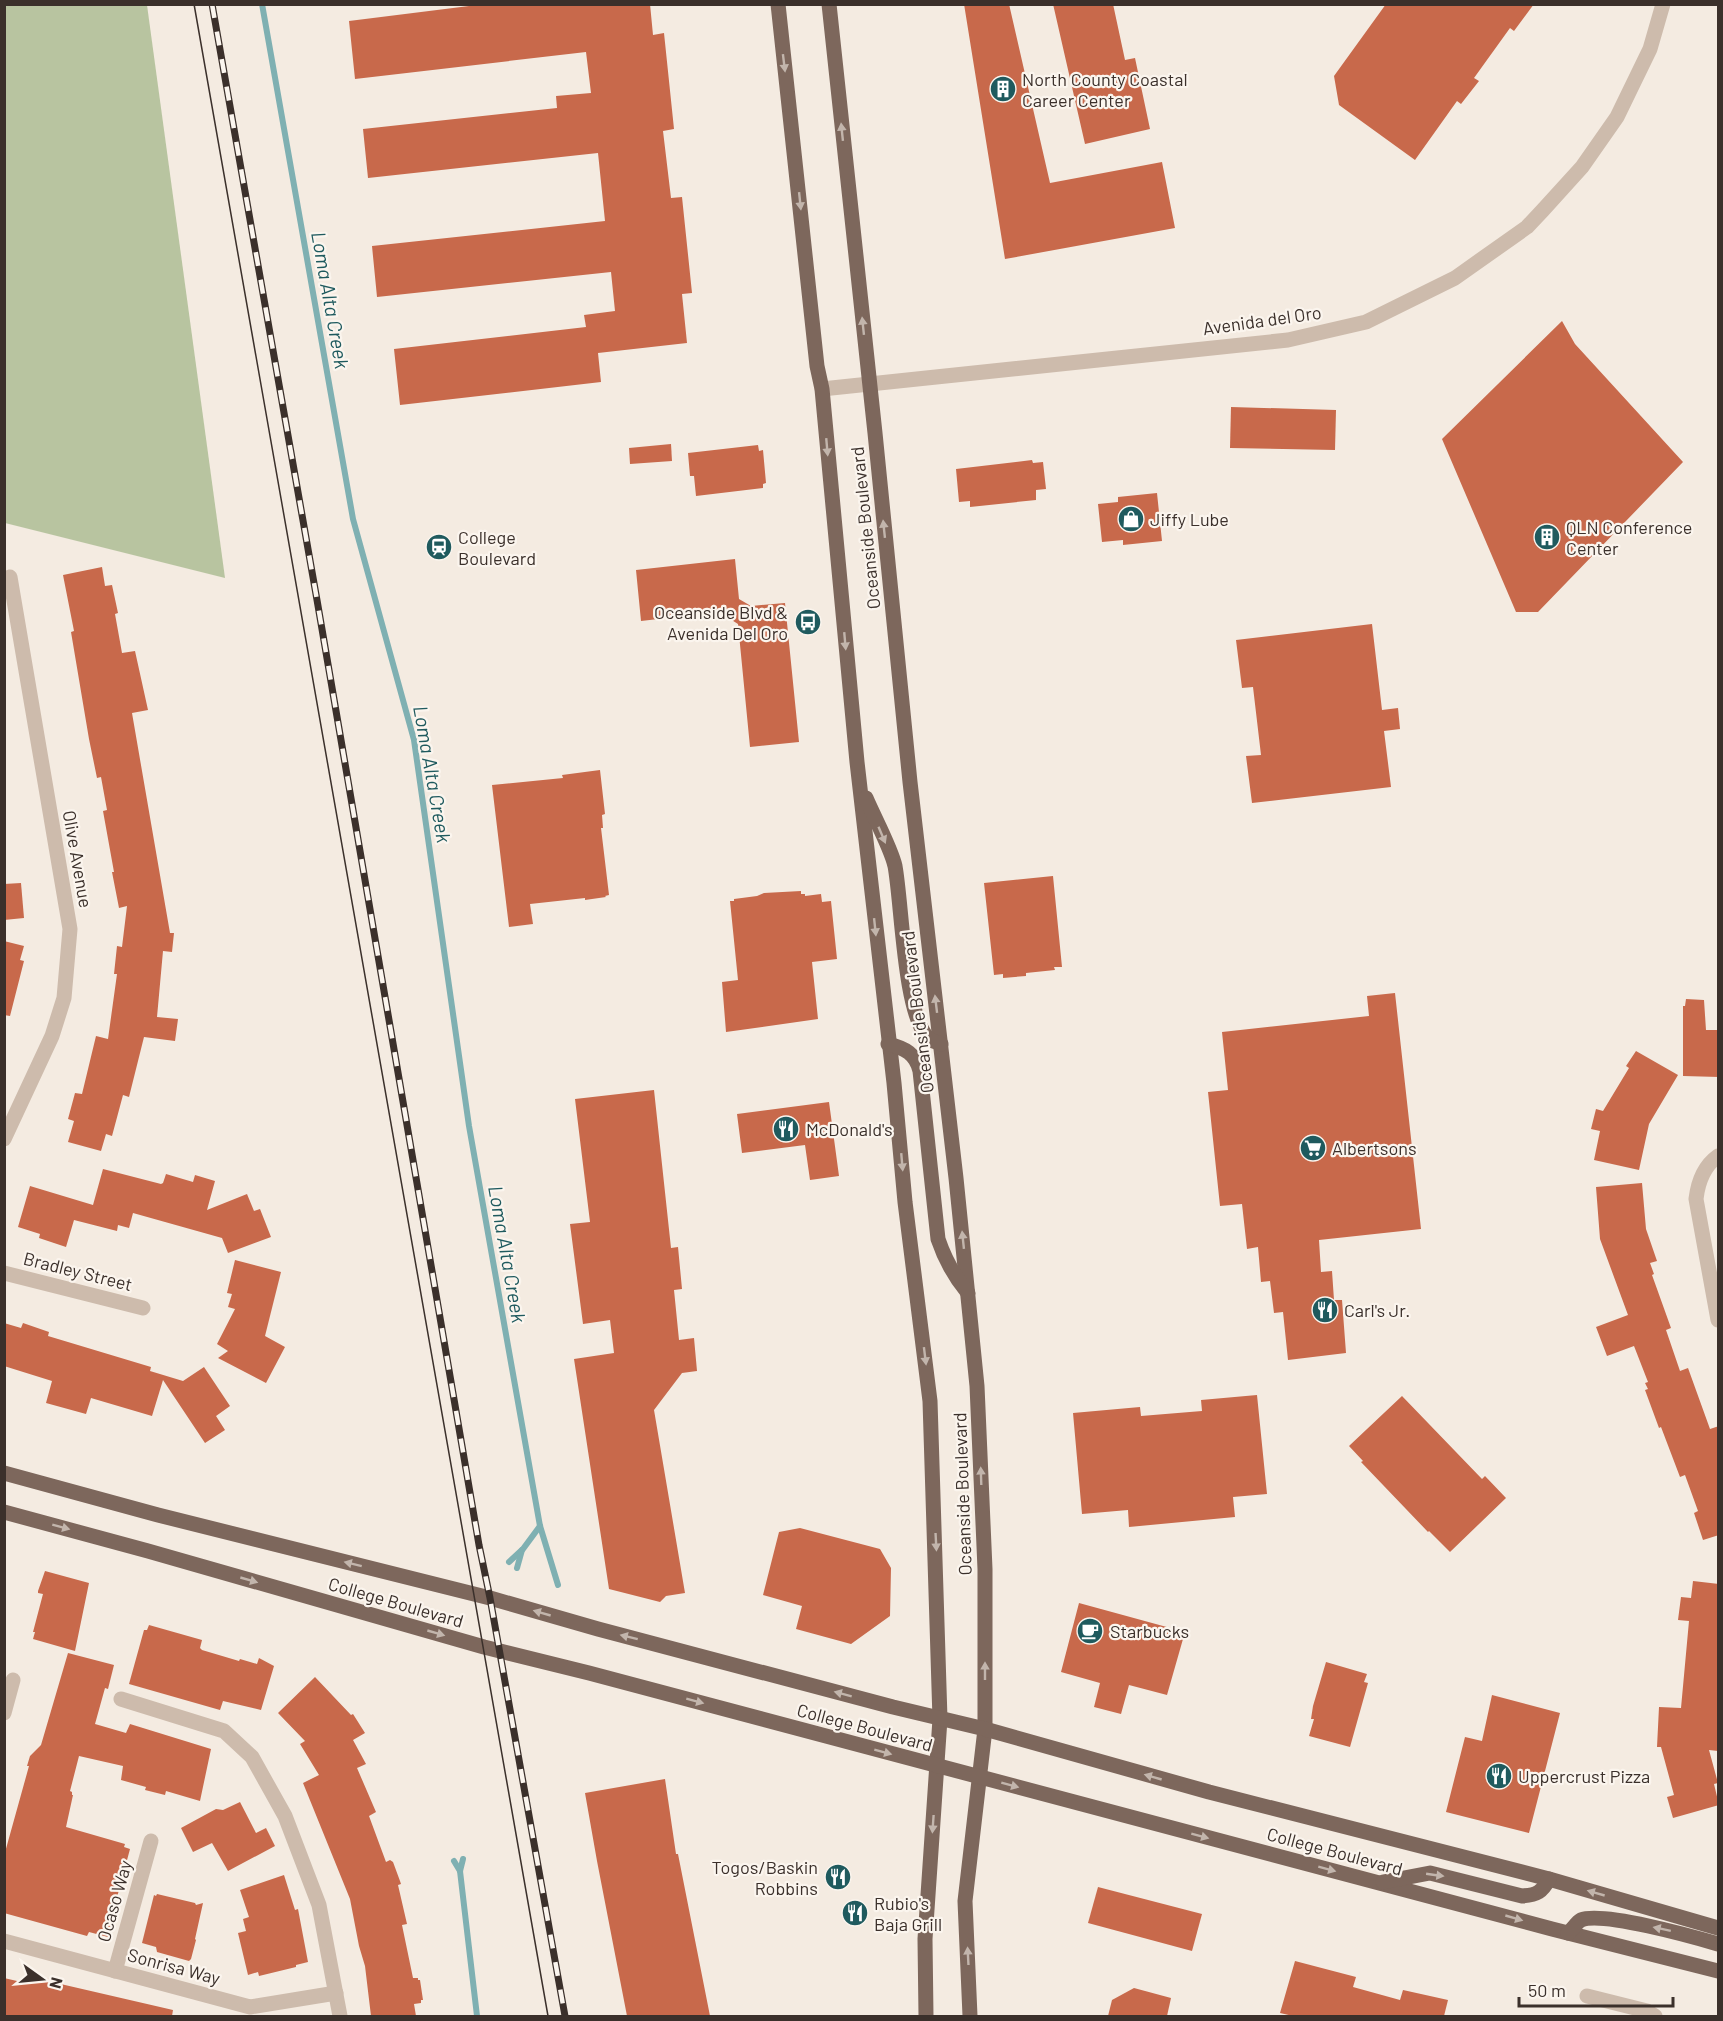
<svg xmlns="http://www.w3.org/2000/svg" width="1723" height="2021" font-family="Barlow,sans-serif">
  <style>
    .green { fill: #b8c4a0 }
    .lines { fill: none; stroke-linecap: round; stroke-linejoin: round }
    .stream { stroke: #7fb0b2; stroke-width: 6 }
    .building { fill: #c8694b }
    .minor { stroke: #cdbbac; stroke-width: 15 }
    .major { stroke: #7d675c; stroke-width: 15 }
    .tram { stroke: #3b302b; stroke-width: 1.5 }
    .rail-casing { stroke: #3b302b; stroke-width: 7 }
    .rail { stroke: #fbf5ee; stroke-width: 4.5; stroke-dasharray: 14; stroke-linecap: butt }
    .oneway { fill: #c2b5ac }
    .labels { text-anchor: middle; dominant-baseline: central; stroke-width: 4.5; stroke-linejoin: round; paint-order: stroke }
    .poi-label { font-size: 18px; fill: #3b302b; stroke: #fbf5ee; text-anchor: start }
    .street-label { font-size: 18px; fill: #3b302b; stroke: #fbf5ee }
    .water-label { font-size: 20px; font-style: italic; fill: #1f5a5e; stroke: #fbf5ee }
  </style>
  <rect width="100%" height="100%" fill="#f4ebe1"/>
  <!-- green -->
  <polygon class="green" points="4,5 147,5 225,578 5,523"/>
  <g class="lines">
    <!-- stream -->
    <g class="stream">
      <polyline points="262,4 353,519 414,740 469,1126 540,1526 558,1585"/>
      <polyline points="509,1562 523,1549 540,1526"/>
      <polyline points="517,1568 522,1550"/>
      <polyline points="463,1859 460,1871 477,2016"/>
      <polyline points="454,1861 460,1871"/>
    </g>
  </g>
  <!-- building -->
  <g class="building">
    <polygon points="485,4 650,4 653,35 664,33 674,129 663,131 671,198 682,197 692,293 682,294 687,343 598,353 601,382 400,405 394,349 586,327 584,315 615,311 611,272 377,297 372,246 605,221 598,153 368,178 363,129 557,108 556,96 591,93 586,52 355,79 349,21"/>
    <polygon points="964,4 1009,4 1050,183 1162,162 1175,228 1005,259"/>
    <polygon points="1053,4 1113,4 1125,60 1135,58 1150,129 1085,144"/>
    <polygon points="1386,4 1534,4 1514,31 1510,28 1474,78 1479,81 1461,104 1457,101 1415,160 1339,105 1334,76"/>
    <polygon points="1562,321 1575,344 1683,462 1538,612 1516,612 1442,439"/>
    <polygon points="1231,407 1336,410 1335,450 1230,448"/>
    <polygon points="671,444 672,461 630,464 629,448"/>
    <polygon points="758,445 759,451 763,450 766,483 763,484 763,488 696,496 694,476 690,476 688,453"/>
    <polygon points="1032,460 1033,463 1043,462 1046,489 1036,490 1036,500 970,507 970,501 959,502 956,469"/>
    <polygon points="1157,493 1162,541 1123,545 1123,540 1102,542 1098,504 1118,502 1118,497"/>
    <polygon points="735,559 739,599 751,606 785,603 799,742 750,747 738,624 719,612 641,621 636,570"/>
    <polygon points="102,567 105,586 112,585 118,613 115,614 122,653 135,651 148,710 132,713 170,933 174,933 172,952 163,951 157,1017 178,1019 175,1041 144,1037 129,1097 123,1095 112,1136 106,1134 101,1151 68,1142 74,1121 68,1119 75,1093 82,1094 96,1036 108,1039 117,974 114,974 117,946 122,947 127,906 119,908 112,872 114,872 103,811 107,810 101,777 97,778 89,739 71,632 74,631 63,575"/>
    <polygon points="1372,624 1382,710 1398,708 1400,729 1384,731 1391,787 1252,803 1246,756 1261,755 1253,687 1242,688 1236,640"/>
    <polygon points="600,770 605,814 602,815 603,828 601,828 609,895 605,896 606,897 585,900 585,898 530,904 533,924 509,927 492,785 563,778 562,775"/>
    <polygon points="1053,876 1062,967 1054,967 1055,970 1026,973 1026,976 1003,978 1003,974 994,975 984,883"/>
    <polygon points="21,883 24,918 4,920 4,884"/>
    <polygon points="801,891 801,894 805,894 805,896 821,894 822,902 831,901 837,959 812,962 818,1019 726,1032 722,982 738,980 730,901 734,901 734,899 757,896 764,893"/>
    <polygon points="4,941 24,946 20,960 24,961 10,1016 4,1015"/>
    <polygon points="1395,993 1421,1229 1319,1240 1321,1272 1332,1271 1334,1300 1342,1300 1346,1353 1288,1360 1283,1312 1274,1313 1270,1281 1261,1282 1258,1247 1247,1249 1242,1204 1220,1206 1208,1092 1228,1090 1222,1032 1369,1016 1367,996"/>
    <polygon points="1686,999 1704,1000 1706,1030 1719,1030 1719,1077 1683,1076 1683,1006 1685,1006"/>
    <polygon points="1636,1051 1678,1075 1649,1124 1639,1170 1594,1160 1600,1131 1591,1129 1596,1109 1603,1111 1629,1068 1626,1066"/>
    <polygon points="654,1090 671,1248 678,1247 682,1289 674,1290 679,1340 694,1338 697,1371 682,1373 654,1410 685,1593 666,1596 660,1602 609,1589 574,1359 614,1353 610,1320 583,1324 570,1224 590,1222 575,1099"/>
    <polygon points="829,1102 839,1176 810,1180 805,1145 742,1153 737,1114"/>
    <polygon points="103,1169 161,1184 163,1183 166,1174 193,1182 195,1175 215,1181 207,1210 247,1194 254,1211 260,1209 271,1237 228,1253 222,1238 133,1213 129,1228 118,1225 117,1231 74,1220 66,1247 39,1238 40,1234 18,1227 30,1186 93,1205"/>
    <polygon points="1642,1183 1646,1229 1657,1261 1650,1263 1654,1274 1652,1275 1671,1328 1666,1330 1680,1371 1688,1368 1710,1429 1719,1426 1719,1535 1703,1540 1694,1513 1698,1511 1685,1475 1680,1477 1661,1427 1659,1428 1645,1390 1648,1389 1645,1383 1648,1382 1634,1346 1607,1356 1596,1327 1628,1315 1600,1239 1596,1187"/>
    <polygon points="235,1260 281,1272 265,1336 285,1347 266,1383 218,1358 228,1351 217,1344 235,1309 228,1307 232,1294 227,1293"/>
    <polygon points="4,1323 21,1328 23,1323 49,1332 48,1336 151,1367 150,1371 183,1381 204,1367 230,1406 216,1416 225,1430 205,1443 163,1380 152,1416 91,1398 86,1414 46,1403 52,1381 4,1366"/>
    <polygon points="1257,1395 1267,1494 1233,1497 1235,1517 1129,1527 1128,1510 1082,1514 1073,1413 1140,1407 1141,1416 1202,1411 1201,1400"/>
    <polygon points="1402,1396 1482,1479 1485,1476 1506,1498 1450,1552 1429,1531 1428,1532 1361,1462 1363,1461 1349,1446"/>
    <polygon points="800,1528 880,1549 891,1568 890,1616 851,1644 796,1629 802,1606 763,1595 779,1532"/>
    <polygon points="45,1571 89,1583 75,1651 33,1639 35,1632 33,1632 43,1594 38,1593 38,1591"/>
    <polygon points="1693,1581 1719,1584 1719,1738 1718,1751 1709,1750 1718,1783 1714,1784 1719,1805 1673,1818 1667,1797 1674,1795 1661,1747 1657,1747 1659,1707 1681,1708 1689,1621 1678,1620 1681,1597 1691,1598"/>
    <polygon points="1079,1603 1185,1632 1167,1695 1129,1685 1121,1714 1094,1707 1100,1683 1061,1672"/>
    <polygon points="149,1625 202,1640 200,1648 202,1650 239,1661 240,1659 257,1664 259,1658 274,1666 261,1710 223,1701 220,1710 129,1684 144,1630 147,1630"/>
    <polygon points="68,1653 114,1665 108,1689 105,1688 95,1724 126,1733 130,1724 211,1749 200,1801 166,1791 165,1795 145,1790 146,1787 121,1780 123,1766 79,1756 70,1791 72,1792 72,1795 73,1795 66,1827 125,1844 124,1847 130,1849 112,1916 113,1918 108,1937 89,1932 87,1936 4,1913 4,1856 29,1766 27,1766 30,1756 41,1745"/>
    <polygon points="1326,1662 1367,1674 1364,1682 1368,1683 1350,1747 1309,1736 1314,1719 1311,1719 1313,1706"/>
    <polygon points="315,1677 351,1715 353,1714 365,1733 353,1740 366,1764 357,1768 376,1812 369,1816 386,1862 390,1860 393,1862 400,1881 401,1884 398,1885 407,1924 402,1925 413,1978 418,1978 418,1980 420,1980 423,2000 421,2000 421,2003 414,2004 416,2016 371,2016 365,1966 359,1946 350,1899 303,1783 319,1775 300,1744 305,1741 278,1713"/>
    <polygon points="1492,1695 1560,1713 1529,1833 1446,1812 1465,1737 1482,1741"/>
    <polygon points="665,1779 676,1854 678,1854 710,2016 627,2016 597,1861 585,1793"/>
    <polygon points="240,1802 256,1833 266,1828 275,1846 228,1871 212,1843 193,1852 181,1828 216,1809 223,1810"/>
    <polygon points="284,1875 295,1910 298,1909 308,1962 296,1965 296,1967 259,1976 258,1972 248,1975 238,1933 246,1931 243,1919 249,1917 240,1890"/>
    <polygon points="1098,1887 1202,1914 1192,1951 1088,1923"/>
    <polygon points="157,1894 195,1903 196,1905 203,1903 195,1939 196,1940 191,1959 189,1961 157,1952 156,1947 142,1943 154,1895 156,1896"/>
    <polygon points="1295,1961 1356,1977 1353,1987 1400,2000 1403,1990 1448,2000 1444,2016 1293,2016 1280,2013"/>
    <polygon points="32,1974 52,1980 52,1982 173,2010 172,2016 4,2016 4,1978 30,1984"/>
    <polygon points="1134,1988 1171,1998 1167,2016 1108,2016 1112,2000"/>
  </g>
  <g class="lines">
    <!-- minor -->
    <g class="minor">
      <polyline points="822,389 1288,340 1366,322 1455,278 1527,227 1543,210 1582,167 1617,117 1650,49 1663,4"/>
      <polyline points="4,1139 52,1036 64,998 70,929 10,577"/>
      <path d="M1718,1156C1704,1166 1698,1182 1696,1199L1718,1320"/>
      <polyline points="4,1273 143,1308"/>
      <polyline points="121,1699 224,1731 252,1757 285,1816 319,1905 340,2016"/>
      <polyline points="4,1713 13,1680"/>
      <polyline points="4,1941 250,2007 336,1993"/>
      <polyline points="115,1971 151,1841"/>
      <polyline points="1587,1996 1647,2011 1655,2016"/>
    </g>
    <!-- major -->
    <g class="major">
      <polyline points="778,4 817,366 822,389 857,762 894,1083 905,1202 930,1401 940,1719 925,1939 926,2016"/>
      <polyline points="829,4 875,433 910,782 956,1178 977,1386 985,1569 985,1729 965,1901 970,2016"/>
      <path d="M866,798C874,817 891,848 895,866C902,904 904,1014 928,1038C931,1041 936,1042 941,1044"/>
      <path d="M888,1044C905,1048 916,1054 920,1071L938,1239C945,1260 954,1276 968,1293"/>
      <polyline points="4,1473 158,1515 490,1598 598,1629 893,1707 985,1729 1209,1792 1549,1879 1718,1928"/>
      <polyline points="4,1512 148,1551 484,1647 589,1673 1552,1929 1718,1971"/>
      <path d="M1383,1882L1430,1873L1522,1896C1537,1895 1542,1892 1549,1879"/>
      <path d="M1568,1933C1572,1930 1577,1922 1581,1920C1602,1911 1694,1937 1718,1944"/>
    </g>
    <!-- tram -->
    <polyline class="tram" points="194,4 548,2016"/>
    <defs>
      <polyline id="rail" points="212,4 317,600 479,1545 490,1598 565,2016"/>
    </defs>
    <!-- rail casing -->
    <use href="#rail" class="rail-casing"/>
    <!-- rail -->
    <use href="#rail" class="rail"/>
  </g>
  <!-- one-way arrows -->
  <defs><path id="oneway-solid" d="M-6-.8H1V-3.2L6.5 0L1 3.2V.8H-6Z" transform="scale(1.5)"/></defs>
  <g class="oneway">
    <use href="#oneway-solid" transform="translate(784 63) rotate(83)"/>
    <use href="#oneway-solid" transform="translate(842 132) rotate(-96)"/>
    <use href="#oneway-solid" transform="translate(800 201) rotate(84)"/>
    <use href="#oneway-solid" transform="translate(863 326) rotate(-96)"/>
    <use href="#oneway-solid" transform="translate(827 447) rotate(85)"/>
    <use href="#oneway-solid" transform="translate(884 529) rotate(-96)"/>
    <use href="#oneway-solid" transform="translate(845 641) rotate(85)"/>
    <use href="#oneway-solid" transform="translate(882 835) rotate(67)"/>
    <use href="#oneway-solid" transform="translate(875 927) rotate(84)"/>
    <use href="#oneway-solid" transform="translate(936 1004) rotate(-97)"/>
    <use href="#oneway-solid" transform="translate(902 1162) rotate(85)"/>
    <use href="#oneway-solid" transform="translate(963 1240) rotate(-96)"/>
    <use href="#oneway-solid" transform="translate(925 1356) rotate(83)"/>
    <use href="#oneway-solid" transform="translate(981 1476) rotate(-92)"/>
    <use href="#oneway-solid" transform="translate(61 1527) rotate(15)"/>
    <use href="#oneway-solid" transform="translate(936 1542) rotate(87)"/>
    <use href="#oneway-solid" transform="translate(353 1564) rotate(-166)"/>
    <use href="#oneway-solid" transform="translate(249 1580) rotate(16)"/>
    <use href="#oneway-solid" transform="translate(542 1613) rotate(-164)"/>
    <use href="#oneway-solid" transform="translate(436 1633) rotate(16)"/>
    <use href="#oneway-solid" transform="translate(629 1637) rotate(-166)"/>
    <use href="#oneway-solid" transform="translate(985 1671) rotate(-90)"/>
    <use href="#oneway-solid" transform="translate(843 1694) rotate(-165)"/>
    <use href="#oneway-solid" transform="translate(695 1701) rotate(15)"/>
    <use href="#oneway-solid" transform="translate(883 1752) rotate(15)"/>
    <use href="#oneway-solid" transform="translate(1153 1777) rotate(-164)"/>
    <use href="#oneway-solid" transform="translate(1010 1785) rotate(15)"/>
    <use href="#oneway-solid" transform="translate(933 1824) rotate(94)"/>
    <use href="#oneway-solid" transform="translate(1200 1836) rotate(15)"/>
    <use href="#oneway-solid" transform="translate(1327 1869) rotate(15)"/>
    <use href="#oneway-solid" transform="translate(1435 1875) rotate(8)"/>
    <use href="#oneway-solid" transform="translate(1596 1893) rotate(-164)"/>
    <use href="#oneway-solid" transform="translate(1514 1918) rotate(16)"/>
    <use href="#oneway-solid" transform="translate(1662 1929) rotate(-168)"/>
    <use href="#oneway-solid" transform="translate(968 1956) rotate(-93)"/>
  </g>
  <!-- icons -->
  <defs>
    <symbol id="building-disc" viewBox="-11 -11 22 22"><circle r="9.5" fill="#1f5a5e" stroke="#fbf5ee"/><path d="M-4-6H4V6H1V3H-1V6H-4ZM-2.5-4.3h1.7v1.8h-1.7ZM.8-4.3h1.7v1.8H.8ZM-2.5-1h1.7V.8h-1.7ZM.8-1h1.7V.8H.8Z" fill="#fff"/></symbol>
    <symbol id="shop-disc" viewBox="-11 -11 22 22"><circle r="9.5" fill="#1f5a5e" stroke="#fbf5ee"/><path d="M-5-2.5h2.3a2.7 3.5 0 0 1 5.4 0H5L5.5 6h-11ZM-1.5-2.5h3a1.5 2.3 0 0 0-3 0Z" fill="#fff"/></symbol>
    <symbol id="station-disc" viewBox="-11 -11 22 22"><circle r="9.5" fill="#1f5a5e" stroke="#fbf5ee"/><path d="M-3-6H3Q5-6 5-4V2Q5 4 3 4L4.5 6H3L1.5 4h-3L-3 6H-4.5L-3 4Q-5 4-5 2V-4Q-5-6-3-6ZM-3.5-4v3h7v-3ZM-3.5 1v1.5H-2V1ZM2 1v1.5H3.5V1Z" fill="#fff"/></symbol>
    <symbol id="bus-disc" viewBox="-11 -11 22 22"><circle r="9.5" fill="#1f5a5e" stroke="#fbf5ee"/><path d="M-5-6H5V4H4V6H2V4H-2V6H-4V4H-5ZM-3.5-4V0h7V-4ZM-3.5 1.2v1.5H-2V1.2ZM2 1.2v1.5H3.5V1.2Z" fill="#fff"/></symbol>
    <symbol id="restaurant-disc" viewBox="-11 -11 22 22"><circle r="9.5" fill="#1f5a5e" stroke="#fbf5ee"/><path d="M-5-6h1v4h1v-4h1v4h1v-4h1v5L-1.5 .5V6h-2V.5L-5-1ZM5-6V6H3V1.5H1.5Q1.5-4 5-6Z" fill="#fff"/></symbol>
    <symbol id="supermarket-disc" viewBox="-11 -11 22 22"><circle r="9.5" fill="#1f5a5e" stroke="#fbf5ee"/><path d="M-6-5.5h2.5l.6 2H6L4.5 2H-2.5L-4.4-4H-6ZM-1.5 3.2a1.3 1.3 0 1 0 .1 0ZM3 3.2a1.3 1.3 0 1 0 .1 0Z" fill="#fff"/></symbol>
    <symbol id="cafe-disc" viewBox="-11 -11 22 22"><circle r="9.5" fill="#1f5a5e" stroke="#fbf5ee"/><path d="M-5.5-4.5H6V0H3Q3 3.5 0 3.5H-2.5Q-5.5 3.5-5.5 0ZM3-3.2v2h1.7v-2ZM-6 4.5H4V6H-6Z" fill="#fff"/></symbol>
  </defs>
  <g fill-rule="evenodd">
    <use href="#building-disc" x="988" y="74" width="30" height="30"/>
    <use href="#shop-disc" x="1116" y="504" width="30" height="30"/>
    <use href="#building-disc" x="1532" y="522" width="30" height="30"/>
    <use href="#station-disc" x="424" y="532" width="30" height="30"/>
    <use href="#bus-disc" x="793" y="607" width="30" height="30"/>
    <use href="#restaurant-disc" x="771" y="1114" width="30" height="30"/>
    <use href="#supermarket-disc" x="1298" y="1133" width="30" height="30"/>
    <use href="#restaurant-disc" x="1310" y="1295" width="30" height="30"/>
    <use href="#cafe-disc" x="1075" y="1616" width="30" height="30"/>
    <use href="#restaurant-disc" x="1484" y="1761" width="30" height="30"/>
    <use href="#restaurant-disc" x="823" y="1862" width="30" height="30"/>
    <use href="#restaurant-disc" x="840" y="1898" width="30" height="30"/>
  </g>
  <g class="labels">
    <!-- poi labels -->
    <g class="poi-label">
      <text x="1022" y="79">North County Coastal<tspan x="1022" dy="21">Career Center</tspan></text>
      <text x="1150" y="519">Jiffy Lube</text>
      <text x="1566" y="527">QLN Conference<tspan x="1566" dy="21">Center</tspan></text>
      <text x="458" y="537">College<tspan x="458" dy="21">Boulevard</tspan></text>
      <text x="788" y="612" text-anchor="end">Oceanside Blvd &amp;<tspan x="788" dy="21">Avenida Del Oro</tspan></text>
      <text x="806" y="1129">McDonald's</text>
      <text x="1332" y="1148">Albertsons</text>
      <text x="1344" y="1310">Carl's Jr.</text>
      <text x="1110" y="1631">Starbucks</text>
      <text x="1518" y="1776">Uppercrust Pizza</text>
      <text x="818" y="1867" text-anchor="end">Togos/Baskin<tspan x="818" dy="21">Robbins</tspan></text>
      <text x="874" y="1903">Rubio's<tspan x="874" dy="21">Baja Grill</tspan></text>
    </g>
    <!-- street labels -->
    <g class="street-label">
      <text transform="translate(1262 320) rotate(-8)">Avenida del Oro</text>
      <text transform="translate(865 528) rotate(-96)">Oceanside Boulevard</text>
      <text transform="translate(78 859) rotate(80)">Olive Avenue</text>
      <text transform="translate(917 1012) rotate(-97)">Oceanside Boulevard</text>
      <text transform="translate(78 1271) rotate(14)">Bradley Street</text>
      <text transform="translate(962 1494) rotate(-92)">Oceanside Boulevard</text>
      <text transform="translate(396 1602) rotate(16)">College Boulevard</text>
      <text transform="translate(865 1727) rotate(15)">College Boulevard</text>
      <text transform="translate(1335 1851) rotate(15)">College Boulevard</text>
      <text transform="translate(114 1901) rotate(-74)">Ocaso Way</text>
      <text transform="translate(174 1966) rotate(15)">Sonrisa Way</text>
    </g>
    <!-- water labels -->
    <g class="water-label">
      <text transform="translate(331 300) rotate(80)">Loma Alta Creek</text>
      <text transform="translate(433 774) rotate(80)">Loma Alta Creek</text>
      <text transform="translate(508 1254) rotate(80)">Loma Alta Creek</text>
    </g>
  </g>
  <!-- border -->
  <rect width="1723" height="2021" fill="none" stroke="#3b302b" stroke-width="12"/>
  <!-- north arrow -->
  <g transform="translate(42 1979) rotate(105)" stroke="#fbf5ee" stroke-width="4.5" paint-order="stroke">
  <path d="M0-4.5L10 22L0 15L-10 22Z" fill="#3b302b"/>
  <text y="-9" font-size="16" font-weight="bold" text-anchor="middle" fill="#3b302b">N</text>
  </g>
  <!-- scale -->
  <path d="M1519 1997v9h154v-9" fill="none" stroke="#3b302b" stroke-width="3"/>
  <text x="1528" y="1997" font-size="18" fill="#3b302b" stroke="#fbf5ee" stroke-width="4.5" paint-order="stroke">50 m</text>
</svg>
